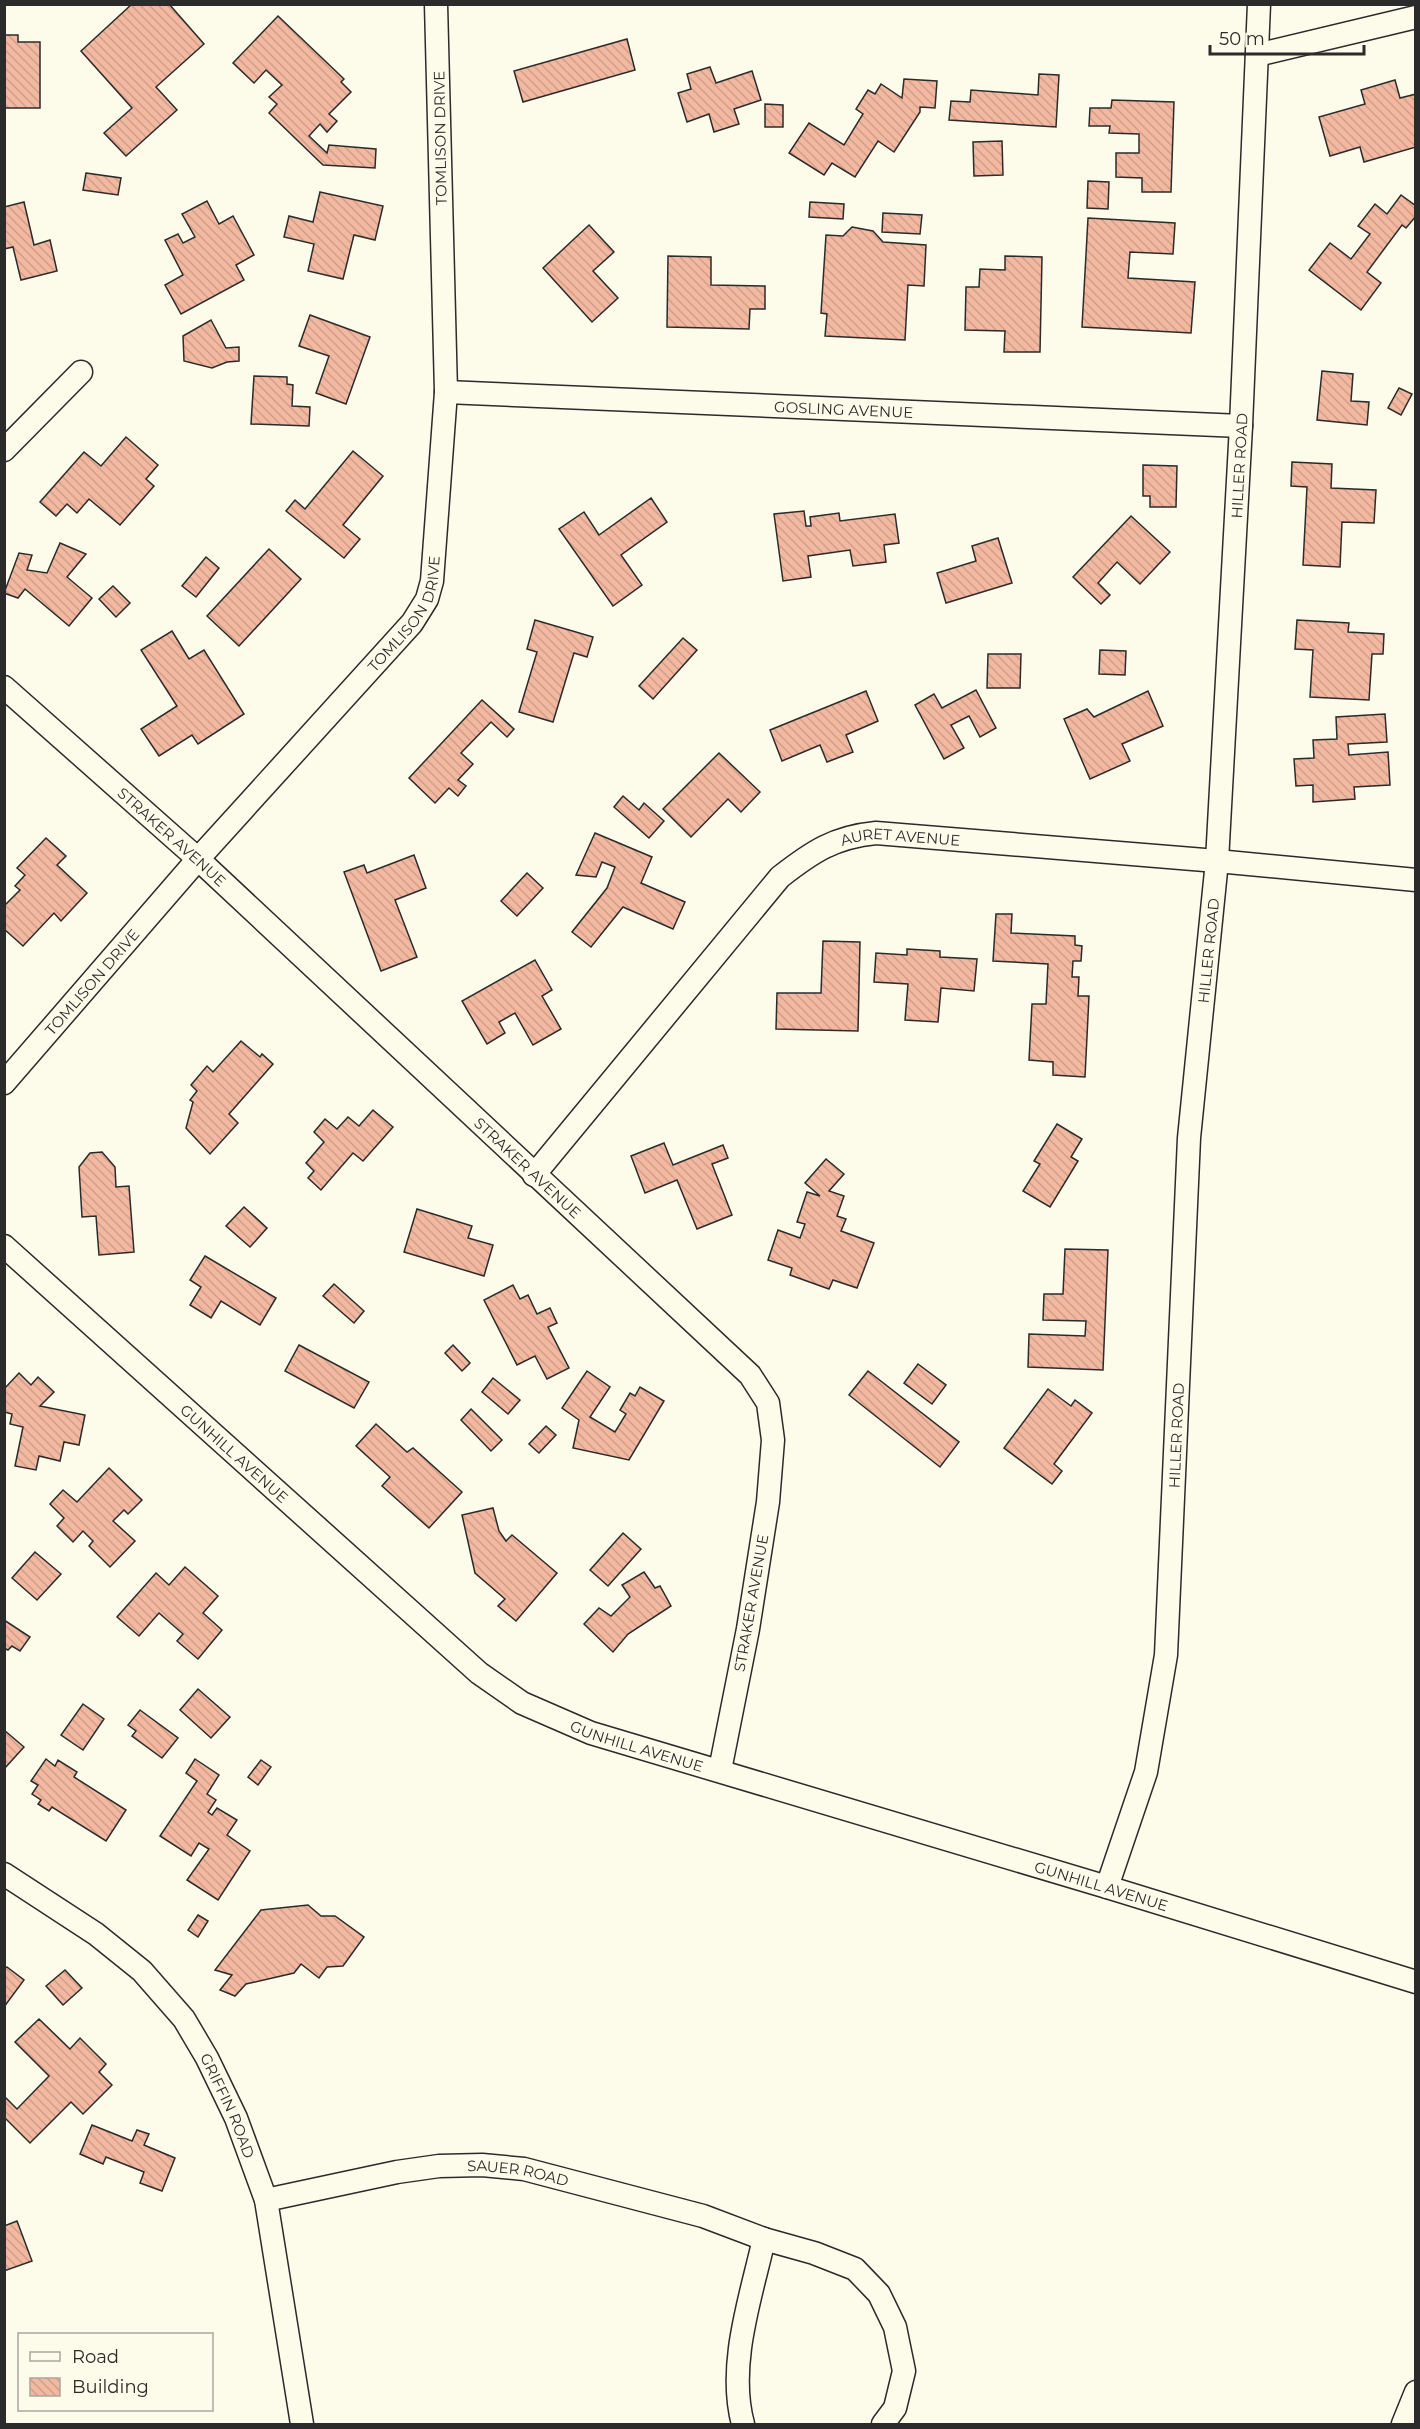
<svg xmlns="http://www.w3.org/2000/svg" width="1420" height="2429" font-family="Montserrat,sans-serif">
  <style>
    .building { fill: url(#building-back-hatch); stroke: #2b2b2b; stroke-width: 1.5 }
    .lines { fill: none; stroke-linecap: round; stroke-linejoin: round }
    .minor-casing { stroke: #2b2b2b; stroke-width: 25 }
    .minor { stroke: #fdfbea; stroke-width: 22 }
    .labels { text-anchor: middle; dominant-baseline: central; stroke-width: 4.5; stroke-linejoin: round; paint-order: stroke }
    .street-label { font-size: 15px; fill: #2b2b2b; stroke: #fdfbea }
  </style>
  <defs>
    <pattern id="building-back-hatch" width="6" height="6" patternUnits="userSpaceOnUse" patternTransform="scale(1.5)"><rect width="6" height="6" fill="#f2b8a0"/><path d="M-1 5l2 2M0 0l6 6M5-1l2 2" fill="none" stroke="#d09e8a"/></pattern>
  </defs>
  <rect width="100%" height="100%" fill="#fdfbea"/>
  <!-- building -->
  <g class="building">
    <polygon points="132,4 169,4 204,44 156,87 177,110 126,156 104,133 132,108 81,51"/>
    <polygon points="278,16 344,79 341,82 351,92 329,114 337,121 327,132 320,124 309,136 327,153 329,145 376,149 375,168 323,165 269,113 277,104 269,97 282,85 266,70 254,83 233,63"/>
    <polygon points="4,35 18,35 18,42 40,42 40,108 4,108"/>
    <polygon points="627,39 635,70 523,102 514,71"/>
    <polygon points="710,67 716,83 752,71 761,100 734,109 739,124 714,132 709,114 687,122 678,93 691,89 687,74"/>
    <polygon points="1039,74 1059,75 1056,127 949,120 951,101 970,102 971,90 1038,95"/>
    <polygon points="904,79 937,81 935,108 920,107 920,112 894,152 878,141 855,177 832,163 824,175 789,153 809,123 844,145 863,114 856,109 868,90 875,94 881,84 902,98"/>
    <polygon points="1395,80 1400,98 1416,94 1416,147 1364,162 1360,147 1330,156 1319,117 1365,104 1361,90"/>
    <polygon points="1112,100 1174,102 1171,192 1142,192 1142,178 1116,177 1116,153 1139,153 1139,134 1109,133 1110,126 1089,126 1090,108 1111,108"/>
    <polygon points="765,104 783,105 783,127 765,127"/>
    <polygon points="1002,141 1003,175 974,176 973,142"/>
    <polygon points="86,173 121,178 118,195 83,190"/>
    <polygon points="1088,181 1109,182 1108,209 1087,208"/>
    <polygon points="320,192 383,206 375,240 354,235 343,279 308,271 314,244 284,237 289,216 313,222"/>
    <polygon points="1401,195 1416,206 1416,216 1406,228 1402,225 1367,272 1381,283 1361,310 1309,270 1330,243 1351,259 1370,234 1358,226 1375,204 1387,214"/>
    <polygon points="207,201 219,224 233,216 254,255 236,265 244,280 181,314 165,285 183,275 165,240 178,234 183,243 195,237 182,214"/>
    <polygon points="24,202 34,245 50,240 57,271 21,280 13,247 4,249 4,207"/>
    <polygon points="810,202 844,204 843,219 809,217"/>
    <polygon points="883,213 922,215 920,234 882,232"/>
    <polygon points="1088,218 1175,223 1173,254 1130,252 1128,278 1195,282 1191,333 1082,327"/>
    <polygon points="589,225 614,252 593,271 618,298 592,322 543,268"/>
    <polygon points="852,227 873,231 883,242 926,245 924,286 908,285 905,340 825,336 827,314 821,313 826,235 843,236"/>
    <polygon points="668,256 711,257 711,285 765,286 765,309 750,309 749,329 667,327"/>
    <polygon points="1005,256 1042,257 1040,352 1004,352 1005,331 965,330 966,287 979,287 980,269 1005,270"/>
    <polygon points="310,315 370,337 346,404 316,393 329,356 299,346"/>
    <polygon points="211,320 226,348 239,347 239,361 227,362 212,368 184,361 183,336"/>
    <polygon points="1322,371 1353,374 1351,401 1369,402 1367,425 1317,420"/>
    <polygon points="254,376 287,377 287,384 293,385 292,406 310,407 309,426 251,424"/>
    <polygon points="1399,388 1412,394 1401,415 1388,408"/>
    <polygon points="126,437 158,465 146,479 154,486 120,525 89,499 77,513 67,504 56,516 40,502 84,452 101,466"/>
    <polygon points="353,451 383,476 343,525 360,539 344,558 286,511 295,500 305,509"/>
    <polygon points="1292,462 1332,464 1331,488 1376,490 1374,523 1342,522 1340,567 1303,565 1307,487 1291,486"/>
    <polygon points="1143,465 1177,466 1176,507 1150,507 1150,496 1143,496"/>
    <polygon points="651,498 667,522 621,555 642,585 613,606 559,529 584,512 599,535"/>
    <polygon points="804,511 806,526 811,526 810,517 839,513 840,521 895,514 899,543 884,545 886,562 853,566 850,550 808,556 811,577 783,581 774,514"/>
    <polygon points="1131,516 1170,552 1140,584 1117,562 1098,583 1110,595 1101,604 1073,577"/>
    <polygon points="998,538 1012,583 946,603 937,573 976,561 972,546"/>
    <polygon points="60,543 86,554 67,577 92,598 69,626 25,589 18,598 4,593 19,553 32,555 27,570 47,573"/>
    <polygon points="269,549 301,579 239,646 207,616"/>
    <polygon points="206,557 219,568 196,597 182,586"/>
    <polygon points="113,586 130,603 116,617 99,599"/>
    <polygon points="535,620 593,637 587,657 574,653 553,722 519,712 537,652 527,649"/>
    <polygon points="1297,620 1349,623 1348,632 1384,634 1383,654 1372,654 1369,700 1310,697 1313,650 1295,649"/>
    <polygon points="172,631 189,659 204,650 244,714 198,744 192,735 159,756 141,729 177,706 141,650"/>
    <polygon points="683,638 697,650 653,699 639,686"/>
    <polygon points="1100,650 1126,651 1125,675 1099,674"/>
    <polygon points="988,654 1021,654 1020,688 987,688"/>
    <polygon points="976,690 996,728 980,737 969,716 951,725 964,748 944,759 915,705 934,694 942,708"/>
    <polygon points="866,691 878,721 846,735 853,752 827,762 820,745 782,761 770,730"/>
    <polygon points="1148,691 1163,726 1122,744 1130,761 1090,779 1064,719 1087,709 1094,717"/>
    <polygon points="482,700 514,729 507,737 491,722 461,753 473,764 458,780 466,786 458,796 449,788 435,803 409,778"/>
    <polygon points="1385,714 1387,742 1348,744 1349,755 1388,752 1390,785 1354,787 1355,799 1313,802 1313,785 1296,786 1294,759 1314,758 1313,740 1337,739 1336,717"/>
    <polygon points="719,753 760,792 741,812 728,799 691,837 663,809"/>
    <polygon points="623,796 639,810 644,803 664,821 649,838 614,807"/>
    <polygon points="595,833 652,857 641,883 685,902 673,929 623,907 591,947 572,932 607,888 615,867 602,862 596,877 576,875"/>
    <polygon points="46,838 66,856 57,865 87,893 61,921 54,913 23,946 4,929 4,906 20,890 15,886 25,875 17,868"/>
    <polygon points="414,855 426,888 395,900 417,957 381,971 344,872 364,865 367,873"/>
    <polygon points="527,873 543,888 517,916 501,901"/>
    <polygon points="996,914 1012,914 1011,933 1075,936 1075,945 1082,946 1081,961 1073,961 1072,977 1079,977 1078,996 1089,996 1085,1077 1053,1075 1053,1062 1029,1060 1032,1004 1046,1004 1048,964 993,961"/>
    <polygon points="823,941 860,942 858,1031 776,1029 777,993 821,993"/>
    <polygon points="907,949 940,951 940,957 977,959 974,991 941,988 938,1022 905,1020 908,984 874,982 876,953 907,955"/>
    <polygon points="535,960 552,990 542,996 561,1029 533,1045 515,1013 499,1022 505,1033 487,1044 462,1001"/>
    <polygon points="241,1041 260,1057 262,1054 273,1064 229,1114 238,1123 210,1154 186,1128 193,1102 190,1100 197,1091 191,1085 207,1066 213,1072"/>
    <polygon points="373,1110 393,1127 363,1161 353,1153 321,1190 308,1178 314,1171 306,1163 324,1142 314,1132 325,1119 337,1129 348,1117 359,1126"/>
    <polygon points="1057,1124 1082,1139 1071,1157 1078,1161 1050,1207 1023,1191 1040,1164 1034,1161"/>
    <polygon points="664,1143 673,1165 723,1145 728,1158 712,1164 732,1215 697,1229 677,1180 645,1193 631,1156"/>
    <polygon points="102,1152 115,1167 116,1187 129,1186 134,1252 99,1255 96,1216 82,1217 79,1167 90,1153"/>
    <polygon points="826,1159 844,1174 829,1191 844,1196 837,1216 846,1219 841,1231 874,1243 857,1288 833,1280 829,1289 790,1275 792,1268 768,1260 778,1230 800,1238 805,1224 797,1222 807,1192 820,1196 805,1183"/>
    <polygon points="244,1207 267,1228 250,1247 226,1226"/>
    <polygon points="417,1209 472,1226 468,1238 493,1245 484,1276 404,1252"/>
    <polygon points="1065,1249 1108,1250 1103,1370 1028,1367 1029,1334 1085,1336 1086,1321 1043,1320 1044,1294 1063,1294"/>
    <polygon points="205,1256 276,1298 260,1325 221,1301 211,1318 190,1305 201,1287 190,1280"/>
    <polygon points="334,1284 364,1311 354,1323 323,1296"/>
    <polygon points="513,1285 520,1299 528,1295 537,1314 550,1308 557,1323 548,1327 569,1368 547,1379 535,1356 517,1365 484,1300"/>
    <polygon points="299,1345 369,1382 354,1408 285,1371"/>
    <polygon points="453,1345 470,1363 462,1371 445,1353"/>
    <polygon points="918,1364 946,1385 932,1404 904,1383"/>
    <polygon points="587,1371 610,1387 590,1417 615,1432 626,1414 620,1410 630,1393 635,1396 640,1387 664,1401 629,1460 573,1448 579,1420 562,1408"/>
    <polygon points="868,1371 959,1442 940,1467 849,1395"/>
    <polygon points="19,1373 31,1385 38,1377 54,1392 40,1406 85,1415 79,1445 64,1442 60,1461 39,1456 36,1470 15,1466 23,1427 10,1424 12,1414 4,1412 4,1389"/>
    <polygon points="493,1378 520,1400 508,1414 482,1392"/>
    <polygon points="1048,1389 1071,1406 1075,1400 1092,1413 1054,1464 1062,1471 1052,1484 1004,1448"/>
    <polygon points="471,1409 502,1440 491,1451 461,1420"/>
    <polygon points="376,1424 407,1452 413,1448 462,1492 429,1528 382,1486 390,1477 356,1446"/>
    <polygon points="546,1426 556,1435 539,1453 529,1444"/>
    <polygon points="109,1468 142,1500 128,1514 124,1510 113,1521 135,1541 110,1567 89,1546 93,1541 83,1531 73,1542 57,1526 64,1518 50,1504 63,1490 77,1502"/>
    <polygon points="493,1508 499,1531 506,1541 512,1535 557,1573 516,1621 498,1606 505,1599 475,1573 462,1515"/>
    <polygon points="623,1533 641,1549 608,1586 590,1570"/>
    <polygon points="35,1552 61,1574 37,1600 12,1578"/>
    <polygon points="185,1567 218,1596 203,1613 222,1630 198,1659 177,1641 183,1634 159,1613 139,1636 117,1617 156,1573 169,1585"/>
    <polygon points="644,1572 655,1588 660,1586 671,1606 628,1634 613,1652 584,1624 599,1608 611,1616 630,1597 622,1585"/>
    <polygon points="4,1620 30,1637 20,1651 12,1646 8,1650 4,1648"/>
    <polygon points="198,1689 230,1717 211,1738 180,1710"/>
    <polygon points="83,1704 104,1719 83,1750 61,1735"/>
    <polygon points="140,1710 178,1738 162,1758 132,1736 136,1731 128,1725"/>
    <polygon points="4,1730 24,1747 4,1769"/>
    <polygon points="46,1759 55,1766 58,1760 77,1772 74,1777 126,1810 106,1841 52,1807 49,1811 38,1804 41,1800 32,1794 38,1785 31,1781"/>
    <polygon points="195,1759 219,1775 207,1794 216,1800 208,1812 212,1815 217,1808 237,1820 227,1835 250,1851 218,1900 187,1880 209,1849 199,1843 191,1856 160,1836 197,1781 186,1773"/>
    <polygon points="261,1760 271,1767 258,1785 248,1777"/>
    <polygon points="308,1905 321,1916 335,1916 364,1937 343,1966 327,1967 319,1978 301,1964 294,1973 246,1984 235,1996 220,1990 232,1975 215,1970 261,1910"/>
    <polygon points="198,1915 208,1921 198,1937 188,1930"/>
    <polygon points="7,1967 24,1980 4,2007 4,1968"/>
    <polygon points="65,1970 82,1988 63,2005 46,1986"/>
    <polygon points="39,2019 70,2049 80,2038 106,2064 99,2072 112,2085 83,2114 71,2102 30,2143 4,2117 4,2096 17,2109 49,2076 15,2042"/>
    <polygon points="92,2125 132,2141 137,2130 149,2134 144,2145 175,2158 162,2191 140,2183 144,2172 106,2157 103,2164 80,2154"/>
    <polygon points="17,2221 32,2261 4,2271 4,2226"/>
  </g>
  <g class="lines">
    <defs>
      <g id="minor">
        <polyline points="1257,55 1416,17"/>
        <path id="s1" d="M446,392L1241,426"/>
        <polyline points="4,450 81,372"/>
        <path id="s2" d="M4,687L198,859L750,1375L768,1403L773,1440L768,1502L748,1629L720,1770"/>
        <path id="s3" d="M4,1083L198,859L412,623L427,599L432,581L446,392L436,4"/>
        <path id="s4" d="M534,1175L780,877C812,852 834,837 876,833L1217,861L1416,880"/>
        <path id="s5" d="M4,1246L479,1673L522,1703L591,1733L1107,1887L1416,1982"/>
        <path id="s6" d="M4,1874L96,1934L142,1971L184,2019L207,2058L236,2118L266,2200L302,2424"/>
        <path id="s7" d="M1107,1887L1146,1772L1166,1655L1189,1138L1217,861L1241,426L1259,4"/>
        <path id="s8" d="M266,2200L397,2172L439,2166L482,2165L524,2169L703,2216L764,2239L814,2253L855,2269L879,2294L895,2327L904,2371L895,2408L883,2424"/>
        <path d="M743,2424C727,2365 751,2297 764,2239"/>
        <polyline points="1403,2424 1416,2392"/>
      </g>
    </defs>
    <!-- minor casing -->
    <use href="#minor" class="minor-casing"/>
    <!-- minor -->
    <use href="#minor" class="minor"/>
  </g>
  <g class="labels">
    <!-- street labels -->
    <g class="street-label">
      <text transform="translate(440 138) rotate(-91)">TOMLISON DRIVE</text>
      <text stroke="none"><textPath href="#s1" startOffset="398">GOSLING AVENUE</textPath></text>
      <text stroke="none"><textPath href="#s7" startOffset="1432">HILLER ROAD</textPath></text>
      <text stroke="none"><textPath href="#s3" startOffset="620">TOMLISON DRIVE</textPath></text>
      <text stroke="none"><textPath href="#s2" startOffset="225">STRAKER AVENUE</textPath></text>
      <text stroke="none"><textPath href="#s4" startOffset="518">AURET AVENUE</textPath></text>
      <text stroke="none"><textPath href="#s7" startOffset="946">HILLER ROAD</textPath></text>
      <text stroke="none"><textPath href="#s3" startOffset="134">TOMLISON DRIVE</textPath></text>
      <text stroke="none"><textPath href="#s2" startOffset="711">STRAKER AVENUE</textPath></text>
      <text stroke="none"><textPath href="#s7" startOffset="460">HILLER ROAD</textPath></text>
      <text stroke="none"><textPath href="#s5" startOffset="310">GUNHILL AVENUE</textPath></text>
      <text transform="translate(751 1603) rotate(-80)">STRAKER AVENUE</text>
      <text stroke="none"><textPath href="#s5" startOffset="814">GUNHILL AVENUE</textPath></text>
      <text stroke="none"><textPath href="#s5" startOffset="1299">GUNHILL AVENUE</textPath></text>
      <text stroke="none"><textPath href="#s6" startOffset="330">GRIFFIN ROAD</textPath></text>
      <text stroke="none"><textPath href="#s8" startOffset="256">SAUER ROAD</textPath></text>
    </g>
  </g>
  <!-- border -->
  <rect width="1420" height="2429" fill="none" stroke="#2b2b2b" stroke-width="12"/>
  <!-- legend -->
  <rect x="18" y="2333" width="195" height="78" fill="#fdfbea" stroke="#a9a89e" stroke-width="1.5"/>
  <rect x="30" y="2352" width="30" height="9" fill="#fdfbea" stroke="#a9a89e" stroke-width="1.5"/>
  <text x="72" y="2363" font-size="18" fill="#2b2b2b">Road</text>
  <rect x="30" y="2378" width="30" height="18" fill="url(#building-back-hatch)" stroke="#a9a89e" stroke-width="1.5"/>
  <text x="72" y="2393" font-size="18" fill="#2b2b2b">Building</text>
  <!-- scale -->
  <path d="M1210 45v9h154v-9" fill="none" stroke="#2b2b2b" stroke-width="3"/>
  <text x="1219" y="45" font-size="18" fill="#2b2b2b" stroke="#fdfbea" stroke-width="4.5" paint-order="stroke">50 m</text>
</svg>
